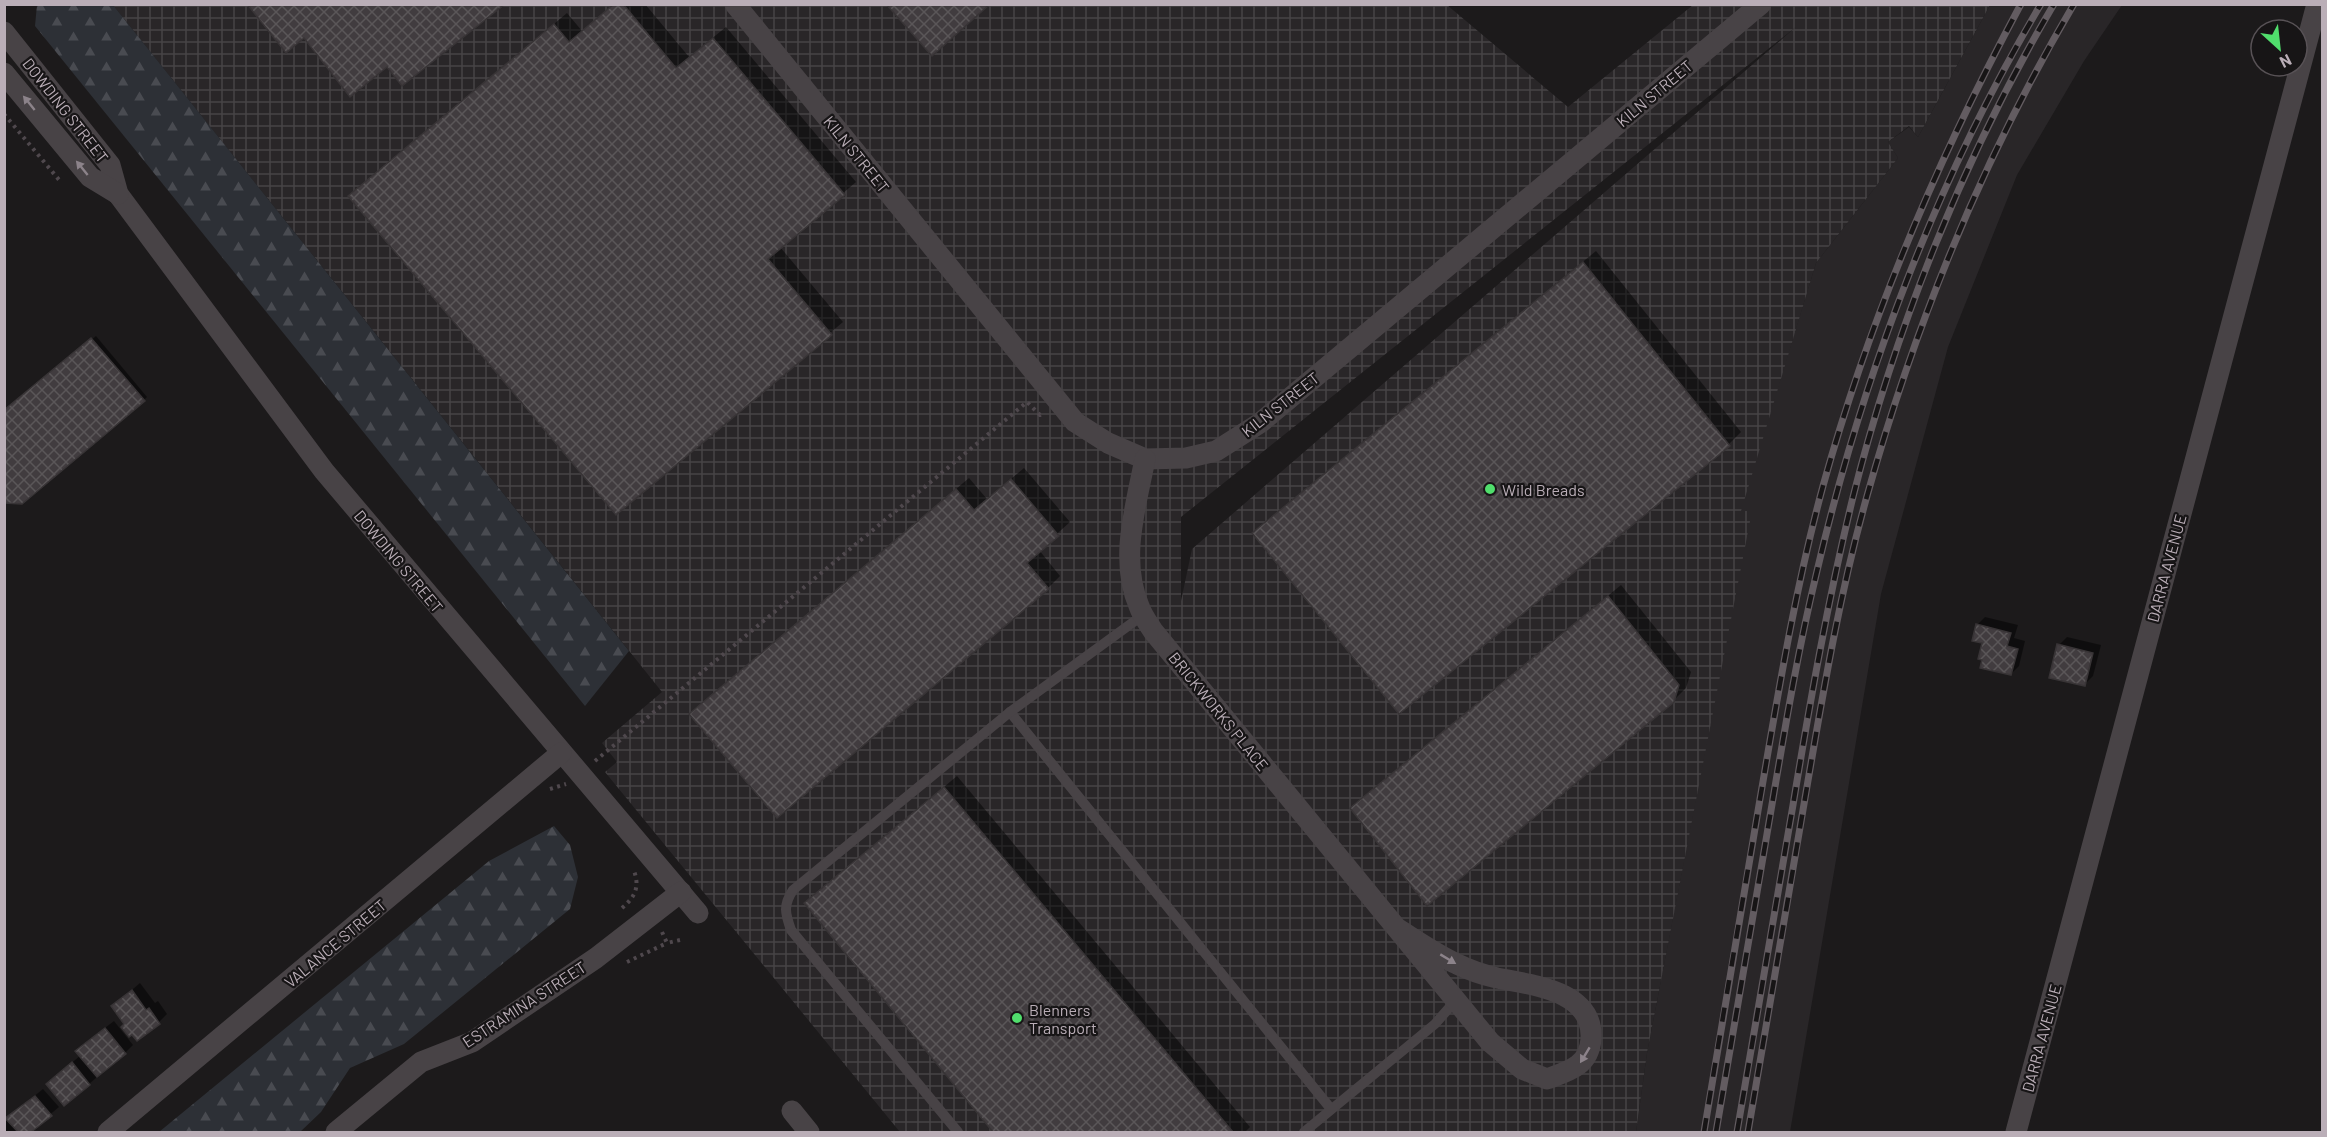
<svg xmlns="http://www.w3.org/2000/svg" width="2327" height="1137" font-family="Barlow,sans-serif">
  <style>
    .built { fill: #292628 }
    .industrial { fill: url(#industrial-grid); fill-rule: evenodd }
    .forest { fill: url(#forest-firs) }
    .shadow { fill: #0007 }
    .building { fill: url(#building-cross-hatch); stroke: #383436; stroke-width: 1.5 }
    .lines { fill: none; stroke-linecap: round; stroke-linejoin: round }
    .path { stroke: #4f484d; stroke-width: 4; stroke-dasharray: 3 4.5; stroke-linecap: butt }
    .service { stroke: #484346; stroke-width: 10 }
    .minor { stroke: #484346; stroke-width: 21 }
    .rail-casing { stroke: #635c61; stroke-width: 7 }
    .rail { stroke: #171516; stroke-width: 4.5; stroke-dasharray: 14; stroke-linecap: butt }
    .oneway { fill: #8c838a }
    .poi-dot { fill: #50de6c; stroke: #171516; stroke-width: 2 }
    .labels { text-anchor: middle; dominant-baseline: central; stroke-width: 4.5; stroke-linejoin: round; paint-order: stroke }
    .street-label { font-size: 16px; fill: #baaeb7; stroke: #171516 }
    .poi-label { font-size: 16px; fill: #baaeb7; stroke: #171516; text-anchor: start }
  </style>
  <defs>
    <pattern id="industrial-grid" width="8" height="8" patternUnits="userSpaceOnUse" patternTransform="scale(1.5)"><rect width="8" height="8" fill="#292628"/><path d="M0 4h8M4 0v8" fill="none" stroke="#464345"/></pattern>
    <pattern id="forest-firs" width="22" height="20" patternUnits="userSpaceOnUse" patternTransform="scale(1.5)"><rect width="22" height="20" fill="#2d3036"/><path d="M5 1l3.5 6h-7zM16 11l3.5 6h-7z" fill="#494b51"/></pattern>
    <pattern id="building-cross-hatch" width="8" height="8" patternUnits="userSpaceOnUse" patternTransform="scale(1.5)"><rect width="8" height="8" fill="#413c3f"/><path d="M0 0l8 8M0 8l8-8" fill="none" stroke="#5a5658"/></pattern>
  </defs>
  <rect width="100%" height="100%" fill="#1c1a1b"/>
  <!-- built -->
  <polygon class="built" points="1990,5 2122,5 2084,61 2017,175 1948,347 1881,594 1790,1132 1636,1132 1647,1053 1751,511 1740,511 1816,263 1898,158 1888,142 1909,127 1918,137"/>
  <!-- industrial -->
  <path class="industrial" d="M113,5H1447L1568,107L1693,5H1990L1918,137L1909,126L1888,142L1898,158L1816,263L1741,511H1752L1647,1053L1636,1132H900L605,772L617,762L602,743L662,692ZM1797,26L1192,549L1181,601V517Z"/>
  <!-- forest -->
  <g class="forest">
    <polygon points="37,5 113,5 629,651 585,706 35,26"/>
    <polygon points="554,826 570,845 578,877 570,909 404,1044 350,1068 321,1112 300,1132 159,1132 489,861"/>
  </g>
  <!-- shadow -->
  <g class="shadow">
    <polygon points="614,4 645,4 689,57 726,27 856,182 780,247 843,322 616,513 350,196 567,13 582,31"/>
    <polygon points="1596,251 1741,432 1729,444 1254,533 1266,521"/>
    <polygon points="96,336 147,397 144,400 4,412"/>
    <polygon points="1024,468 1070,522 1039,550 1060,576 1048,588 691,714 969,478 987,499"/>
    <polygon points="1621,585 1691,672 1686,688 1673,701 1352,808"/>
    <polygon points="1985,617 2018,625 2014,638 2025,641 2019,666 2011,674 1984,642 1977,625"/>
    <polygon points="2067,637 2101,645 2093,676 2085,684 2059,645"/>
    <polygon points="957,776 1250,1127 1245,1132 995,1132 806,903"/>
    <polygon points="140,983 155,1003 158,1001 167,1014 159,1022 126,1024 113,1006"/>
    <polygon points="114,1021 133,1045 125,1053 89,1084 56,1076 81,1055 77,1051 85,1043"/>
    <polygon points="43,1089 59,1107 29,1132 4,1132 4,1114 7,1118"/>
  </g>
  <!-- building -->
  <g class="building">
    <polygon points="247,4 505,4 402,86 387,67 350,97 304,38 286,53"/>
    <polygon points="614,4 623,4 676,68 713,38 845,195 768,259 832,335 616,515 348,196 554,24 569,42"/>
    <polygon points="886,4 990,4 932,56"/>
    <polygon points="1583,262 1730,446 1399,714 1252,533"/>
    <polygon points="91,338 145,401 22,504 4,503 4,410"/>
    <polygon points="1011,479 1059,536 1027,563 1049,589 777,818 689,714 956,489 974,510"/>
    <polygon points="1608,596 1679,685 1674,702 1427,906 1350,808"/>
    <polygon points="1976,624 2011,633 2007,646 2018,649 2011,675 1980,668 1982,660 1978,659 1982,643 1972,641"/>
    <polygon points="2057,644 2093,653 2085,686 2049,678"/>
    <polygon points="944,787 1233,1132 993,1132 804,903"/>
    <polygon points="132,990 146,1010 149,1008 160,1024 137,1041 132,1035 129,1037 121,1027 124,1024 111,1006"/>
    <polygon points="105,1028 126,1054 97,1077 75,1051"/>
    <polygon points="72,1062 90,1085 64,1106 46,1084"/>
    <polygon points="35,1096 52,1116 31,1132 18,1132 5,1118"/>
  </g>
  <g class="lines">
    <!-- path -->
    <g class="path">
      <polyline points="4,114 60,181"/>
      <polyline points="595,761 1027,402 1040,415 1043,412"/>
      <polyline points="550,789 566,784"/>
      <path d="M622,908C635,897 640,887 634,871"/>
      <polyline points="662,932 667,943 680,940"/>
      <polyline points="627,962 667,943"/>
    </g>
    <!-- service -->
    <g class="service">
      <polyline points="1010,712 1331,1109"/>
      <path d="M958,1132L791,930C785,913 783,905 793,890L1010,712L1143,615"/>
      <polyline points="1304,1132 1435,1024 1456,1000"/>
    </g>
    <!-- minor -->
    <g class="minor">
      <polyline points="735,4 1075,422 1108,443 1145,459 1186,458 1216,451 1260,423 1761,4"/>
      <polyline points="4,32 110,165 118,194 324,471 698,913"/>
      <polyline points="4,73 90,177 118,194"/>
      <path d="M1145,459C1136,506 1119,559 1139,606C1142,615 1148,623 1153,631L1490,1042L1522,1069L1547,1079C1569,1071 1589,1066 1591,1039C1594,990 1531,985 1497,978C1484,975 1469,970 1457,964C1437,955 1417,941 1398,929"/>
      <polyline points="792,1111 809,1132"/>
      <polyline points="108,1132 561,753"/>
      <polyline points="336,1132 421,1062 472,1042 596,958 681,892"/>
      <polyline points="2016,1132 2317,4"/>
    </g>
    <defs>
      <g id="rail">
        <path d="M1704,1132C1722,1021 1741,910 1760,799C1778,694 1795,589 1823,486C1870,317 1938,158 2021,4"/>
        <path d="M1716,1132C1733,1033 1750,933 1767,834C1782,746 1796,658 1817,571C1863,374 1937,179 2041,4"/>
        <path d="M1737,1132C1756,1023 1774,914 1793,805C1810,702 1828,599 1853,497C1896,326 1964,156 2054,4"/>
        <path d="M1748,1132C1766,1025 1785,918 1803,810C1821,705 1838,599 1867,496C1915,324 1983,158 2074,4"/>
      </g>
    </defs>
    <!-- rail casing -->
    <use href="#rail" class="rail-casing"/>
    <!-- rail -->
    <use href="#rail" class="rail"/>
  </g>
  <!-- one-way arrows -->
  <defs><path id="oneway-solid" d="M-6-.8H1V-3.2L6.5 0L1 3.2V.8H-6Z" transform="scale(1.5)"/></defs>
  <g class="oneway">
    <use href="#oneway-solid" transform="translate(29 103) rotate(-129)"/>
    <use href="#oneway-solid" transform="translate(82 168) rotate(-129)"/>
    <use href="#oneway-solid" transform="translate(1448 959) rotate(31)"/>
    <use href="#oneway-solid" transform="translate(1585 1055) rotate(121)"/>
  </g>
  <!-- markers -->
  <g class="poi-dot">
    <circle cx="1490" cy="489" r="6"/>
    <circle cx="1017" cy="1018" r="6"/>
  </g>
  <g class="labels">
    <!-- street labels -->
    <g class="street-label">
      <text transform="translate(1654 93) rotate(-40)">KILN STREET</text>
      <text transform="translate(66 110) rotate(52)">DOWDING STREET</text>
      <text transform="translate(857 154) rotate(51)">KILN STREET</text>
      <text transform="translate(1280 404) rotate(-38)">KILN STREET</text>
      <text transform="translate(399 561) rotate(50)">DOWDING STREET</text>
      <text transform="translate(2166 568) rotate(-75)">DARRA AVENUE</text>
      <text transform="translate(1219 711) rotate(51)">BRICKWORKS PLACE</text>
      <text transform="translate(335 943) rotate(-40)">VALANCE STREET</text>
      <text transform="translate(524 1004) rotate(-33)">ESTRAMINA STREET</text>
      <text transform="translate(2041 1038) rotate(-75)">DARRA AVENUE</text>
    </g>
    <!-- poi labels -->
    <g class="poi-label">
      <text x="1502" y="489">Wild Breads</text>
      <text x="1029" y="1009">Blenners<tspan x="1029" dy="18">Transport</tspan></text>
    </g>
  </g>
  <!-- border -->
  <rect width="2327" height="1137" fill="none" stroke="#baaeb7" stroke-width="12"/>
  <!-- north arrow -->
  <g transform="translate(2279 48) rotate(153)"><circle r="28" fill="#171516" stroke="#585256" stroke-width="1.5"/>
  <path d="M0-4.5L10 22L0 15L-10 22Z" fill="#50de6c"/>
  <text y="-9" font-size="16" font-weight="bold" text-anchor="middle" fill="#baaeb7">N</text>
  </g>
</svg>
